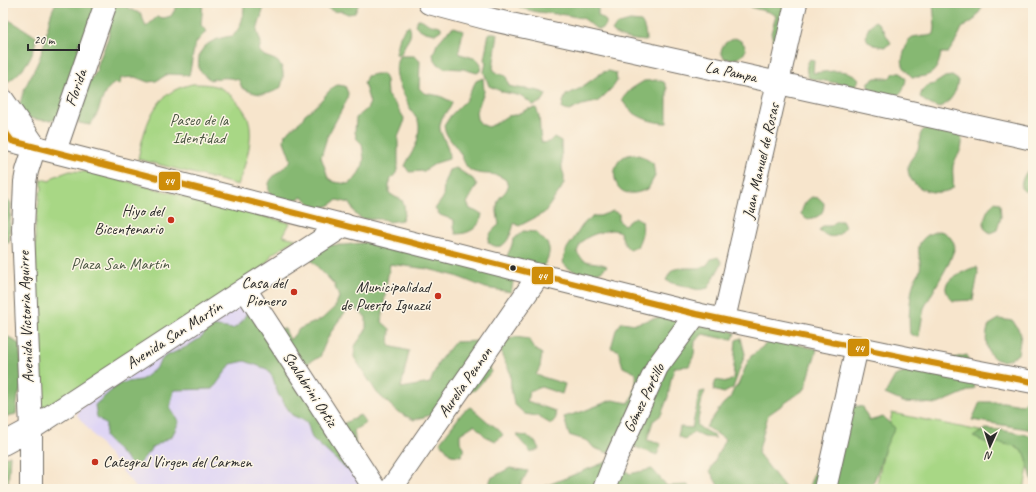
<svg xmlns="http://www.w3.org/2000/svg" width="1036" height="492" font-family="Caveat,sans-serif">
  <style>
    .built { fill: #dfd5f5 }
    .green { fill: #a8d785; stroke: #6a8158 }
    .forest { fill: #86b872; stroke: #58724e }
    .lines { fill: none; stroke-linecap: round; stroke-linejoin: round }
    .minor-casing { stroke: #726c63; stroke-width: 24 }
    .major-casing { stroke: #726c63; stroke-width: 24 }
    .minor { stroke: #fff; stroke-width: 22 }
    .major { stroke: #fff; stroke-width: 22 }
    .bus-1-casing { stroke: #fcf5e5; stroke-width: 9 }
    .bus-1 { stroke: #ce8d09; stroke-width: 6 }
    .poi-dot { fill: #c8321e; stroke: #fcf5e5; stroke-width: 1.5 }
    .bus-dot { fill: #2b2b2b; stroke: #fcf5e5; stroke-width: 1.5 }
    .labels { text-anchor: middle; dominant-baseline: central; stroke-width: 3; stroke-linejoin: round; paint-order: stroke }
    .street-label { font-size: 16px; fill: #2b2b2b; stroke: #fcf5e5 }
    .park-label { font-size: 16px; fill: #4a5642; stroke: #fcf5e5 }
    .poi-label { font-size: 16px; fill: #2b2b2b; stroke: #fcf5e5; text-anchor: end }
    .line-badge { stroke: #fcf5e5; stroke-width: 1.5 }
    .badge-label { font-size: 11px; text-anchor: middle; font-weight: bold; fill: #fff }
  </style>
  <rect width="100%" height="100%" fill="#fcf5e5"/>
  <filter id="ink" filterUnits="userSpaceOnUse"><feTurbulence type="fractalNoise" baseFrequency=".025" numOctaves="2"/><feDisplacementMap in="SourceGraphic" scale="8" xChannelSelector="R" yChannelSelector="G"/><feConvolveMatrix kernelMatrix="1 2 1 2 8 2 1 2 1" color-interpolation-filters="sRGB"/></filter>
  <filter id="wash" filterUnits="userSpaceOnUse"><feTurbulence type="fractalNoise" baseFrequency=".012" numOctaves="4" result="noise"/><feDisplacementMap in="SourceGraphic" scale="16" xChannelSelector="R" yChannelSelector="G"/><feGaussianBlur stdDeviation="0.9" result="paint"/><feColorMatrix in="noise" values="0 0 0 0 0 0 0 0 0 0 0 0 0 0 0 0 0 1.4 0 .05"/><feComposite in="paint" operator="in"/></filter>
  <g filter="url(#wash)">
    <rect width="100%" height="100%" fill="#f7e5cc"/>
    <!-- built -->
    <polygon class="built" points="241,301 365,489 137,489 77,415 81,407"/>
    <!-- green -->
    <g class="green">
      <path d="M192,84C202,84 214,84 222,89C234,96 250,114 250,128C252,147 244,167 238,185L138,159C143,135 150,102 175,90C180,87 186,86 192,84Z"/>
      <polygon points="70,171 90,172 290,223 283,236 296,239 272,254 263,269 39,417 35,229 40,192 42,190 41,179 50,181 53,177"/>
      <polygon points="892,413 1033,442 1024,489 876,489"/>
    </g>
    <!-- forest -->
    <g class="forest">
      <path d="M56,3H103L62,119C46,122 35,120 20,115C18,89 35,75 42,51C48,35 47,18 56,3Z"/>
      <path d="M117,3H125L128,8L141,14L146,27L157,17L164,18L171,16L179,3H203L201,25L206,31C203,36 199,38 196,43C192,53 192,64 189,75L168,74L156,81L148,82L135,77L121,78L120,84L115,83C103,90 102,102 97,114C95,117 92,121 90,125L79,123L76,113L89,82L97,71L98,64L108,38L113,12Z"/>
      <path d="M244,3H265L257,31L261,43L259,50C264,58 267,56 275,60C285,65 284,78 281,87C268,97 256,95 242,88L239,80C229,77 220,77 210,80L199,70C199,66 198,61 199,57C202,42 221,37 233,36C242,26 244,16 244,3Z"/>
      <path d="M325,3H359L355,13L348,14L341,11C335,13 330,10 325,6Z"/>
      <path d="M520,3H596L598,8V15L606,21V24C597,37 591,21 582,18L566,15L537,12L520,8Z"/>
      <polygon points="745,3 779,3 787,7 777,41 773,40 771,33 776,16 769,12 753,8"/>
      <path d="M933,3H967L968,5H975L982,8L974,20L962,28L956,41L948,53H941C938,71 931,78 912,77C901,66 900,62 906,47C907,43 908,39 913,37C918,35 925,38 934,34L935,27Z"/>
      <path d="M3,18C8,18 32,34 36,37C35,56 22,73 6,83L3,82Z"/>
      <path d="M418,19C424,19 426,24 431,25C435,26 437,24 441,27V30L435,34L425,32L418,28L415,25L416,22Z"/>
      <path d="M630,21L641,22C645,27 646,35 646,41C635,40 619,39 612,31L616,25Z"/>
      <path d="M875,21L880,25L891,43L885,47C881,46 876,46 872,44C861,39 868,26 875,21Z"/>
      <path d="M409,26C413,34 409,39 405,45C403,49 402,52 400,55L396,54L400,36L406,27Z"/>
      <polygon points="454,27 460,29 463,31 459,51 460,54 477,59 481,64 480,71 477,73 463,69 444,68 438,64 434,58 433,55 437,44 448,31"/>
      <path d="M489,33H495L498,34L493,68L496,73L506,76L509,86C521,90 536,88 546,94C544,101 540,103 533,105L522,96L503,92L489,86L484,72L486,62L484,60Z"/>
      <path d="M735,38C756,46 742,64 724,58L721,52C722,43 728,41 735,38Z"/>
      <path d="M399,56H414L420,61L419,88L424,93L440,96L452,102C450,112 443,113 441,121C437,131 444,137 447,146C448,150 449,154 449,159L436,163L424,171L409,172L405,166C411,153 419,144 419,129C420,120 414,116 410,109C408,105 407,100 404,95C398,83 393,70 399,56Z"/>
      <path d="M810,59L814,61L813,73C828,72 848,67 859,79L856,86H852L809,78C805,70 806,66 810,59Z"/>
      <polygon points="609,71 616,73 617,81 613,87 603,97 597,102 582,105 569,111 562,109 563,102 566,95 579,89 603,72"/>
      <path d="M894,73H901L906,79C903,104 883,98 868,87L869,82L875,78H889Z"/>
      <path d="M375,74H383L386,80L387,95L396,105L404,118L403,125L398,137V166L396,173L391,179L389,185V193L395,197L402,200C405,208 406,212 402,220L389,222L383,219H362L356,215L350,203L337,200C329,207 321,209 311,207L308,201L302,197C294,201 289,201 280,200C276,199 272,197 270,193C263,177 284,171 291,160L284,141L285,134L302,120L305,114L317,105L331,89L337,85L345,86L348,93L347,100L327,137L321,157L326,171L328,178L334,182L348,184L356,178L363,165L364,158L362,144L357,139L355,132L356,118L367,109L370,103L364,83L367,76Z"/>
      <path d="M952,76L958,80C957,92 950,103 939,108C931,105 926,103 920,97L922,91L927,86L934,84L945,77Z"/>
      <path d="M483,78L484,92L476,112L477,119L481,124L488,127L495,124L507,116L515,115L528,109L536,108C542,119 538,132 542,143L549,142L554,137L561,141L562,169L564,175V183L561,189L544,213L519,226L514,223C511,237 503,255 488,242C489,234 492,230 499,225C498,217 495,207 499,199C502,194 505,194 508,187L506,180C494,171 486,176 474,172C464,169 464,157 458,150C452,141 446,137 444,126L451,115L466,100L476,81Z"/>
      <path d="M657,80L664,82L667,88V123C650,123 629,115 622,99L631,89L644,81Z"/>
      <path d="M926,127C940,128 968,126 961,149C959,155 954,159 953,166C952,173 954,180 953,188C938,198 908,190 908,168C908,160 915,156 918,149C921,140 917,135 926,127Z"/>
      <path d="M634,154L641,156L653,163L655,176L648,189C642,191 636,194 629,193C613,192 610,167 622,158C625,155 630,155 634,154Z"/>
      <path d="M1033,166V191L1031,192L1024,191L1021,188C1022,178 1025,172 1033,166Z"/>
      <path d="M456,168L473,179L477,185L467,203L470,209L482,214C480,228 469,234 456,234L454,227V220L440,215L435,209L443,198L444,183L449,170Z"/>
      <path d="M812,197L819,198L824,203C824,215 818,218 806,219L801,214C803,206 805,201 812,197Z"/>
      <polygon points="3,198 11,203 9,243 3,242"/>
      <path d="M994,202L1000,203L1001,217L997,230L990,233L984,228C984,217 986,211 994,202Z"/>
      <path d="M613,211L619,214V221L624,225L635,217L642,221C644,231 641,238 637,247L630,250L625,245L620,232C612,228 606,231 598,233C586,237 581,240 577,252C584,266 595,260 607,266C596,279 573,275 563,263C565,248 567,249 575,237C582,226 581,225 593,216H600Z"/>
      <path d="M836,221H842L845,227C838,239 830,239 819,231L823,226H831Z"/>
      <path d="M523,231L536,232C539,236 542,238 545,241C553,248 548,261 542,267L506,259C508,252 512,248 513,240Z"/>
      <path d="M938,231L944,232L950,237L954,243V250L949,263L924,308L919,336L917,337L910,334C908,320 910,294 914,281C916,278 919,274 920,270C922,261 916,252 920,243C924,236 931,233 938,231Z"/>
      <path d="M387,240L514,278L511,292L486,288L456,276L428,269L390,264L386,286L382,322L390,329L389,346L409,351L401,388L430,383L439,361L455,342L481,341L487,351L491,372L475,390L454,398L434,414L414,420L398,412L377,393L354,357L355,346L366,330V317L351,306C336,322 327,336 320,357L307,363L290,358L341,425L360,415L366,423L354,430L356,447L354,475L335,459L312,438L307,422L292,415L278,394L273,378L267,369L245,361L231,364L213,389L174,390L170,408L179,422L172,436L153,447L135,468L105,437L106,425L97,417L95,405L120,383L141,380L154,370L164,357L186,347L202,337L211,326L233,329L241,323L248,311L270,327L285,329L290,340L299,329L322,319L335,307L339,297L334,284L310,259L313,245H344Z"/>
      <path d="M718,257L722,263L708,288C695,292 693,287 680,285C674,283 672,284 666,280L672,270L679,268H700L707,265L711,259Z"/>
      <path d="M977,267L978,274L973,300L953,301C941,289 945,281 959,274C966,271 970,268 977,267Z"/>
      <path d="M666,316L682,323L608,453L594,448L588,441L569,435L564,417L581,412L612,400L629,403C635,393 637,385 636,373L623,367L618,350L611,348L616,330L622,322L635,324L652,319Z"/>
      <polygon points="701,318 735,333 733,339 721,338 703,334 695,341 694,355 689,366 675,367 671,379 668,397 661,415 653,421 647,440 661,444 657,455 635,447 628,442 646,397"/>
      <path d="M999,319L1013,321L1021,334L1018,354C994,373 980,348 989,325Z"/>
      <polygon points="9,337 19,344 23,383 18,396 16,414 3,417 3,382 6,379 3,375 3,339"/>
      <polygon points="515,337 529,339 533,348 542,354 540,367 536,375 565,384 562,394 541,387 529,391 527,401 555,411 556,418 551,424 537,416 525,414 514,404 511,388 510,372 502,356 501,342"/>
      <polygon points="741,338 745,354 733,388 724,393 713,390 716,380 727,382 733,379 736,340"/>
      <polygon points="772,339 817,349 805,389 768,415 758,453 786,489 720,489 710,471 725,439 706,427 723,404 730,398 734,389 738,385 750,357"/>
      <polygon points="967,355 975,388 938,404 903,402 885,394 895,376 932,363"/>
      <path d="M705,391L702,399L697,425C703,431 710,432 716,438L704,437L693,432L685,440L678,436L680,427L692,428L700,392Z"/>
      <polygon points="1031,396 1033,397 1033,430 972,420 980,402 1003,402 1022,405"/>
      <path d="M849,405L863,407L869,421L883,417L895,428C890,437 885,447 882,457C879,469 876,478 870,489H808L820,457L828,445Z"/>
      <path d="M470,407C477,412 482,417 488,422C495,427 497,427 503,435L496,441L486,437L474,425L460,434V441L464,450L461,456L451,455L440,442L463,412Z"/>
      <polygon points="985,429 1001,430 1033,436 1033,483 1025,453 1014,446 1000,443 987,443 973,437"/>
      <path d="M517,435C530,436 534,438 539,449L531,453C527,446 521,443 517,435Z"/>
      <polygon points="10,455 8,489 3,489 3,458"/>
      <polygon points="616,458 622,469 628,472 629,474 652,469 667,486 688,485 689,489 544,489 543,487"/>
      <polygon points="510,468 528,471 518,489 488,489 491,478"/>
    </g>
  </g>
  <g filter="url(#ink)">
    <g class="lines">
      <defs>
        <g id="minor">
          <polyline points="429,3 493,20 1033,139"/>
          <polyline points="55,151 106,3"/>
          <polyline points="245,289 375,489"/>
          <polyline points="724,319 796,3"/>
          <polyline points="391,489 539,275"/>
          <polyline points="604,489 616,458 657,367 696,314"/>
          <polyline points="825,489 857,347"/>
        </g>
        <g id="major">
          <polyline points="3,100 35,146"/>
          <polyline points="3,129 12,141 539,275 696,314 932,363 1033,382"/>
          <polyline points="3,444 31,429 245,289 345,225"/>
          <polyline points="31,489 31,429 23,229 25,182 27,171 35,146"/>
        </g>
      </defs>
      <!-- minor casing -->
      <use href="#minor" class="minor-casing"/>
      <!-- major casing -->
      <use href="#major" class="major-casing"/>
      <!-- minor -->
      <use href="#minor" class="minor"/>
      <!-- major -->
      <use href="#major" class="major"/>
      <defs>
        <polyline id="bus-1" points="3,129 12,141 539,275 696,314 932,363 1033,382"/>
      </defs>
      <!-- bus-1 casing -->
      <use href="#bus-1" class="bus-1-casing"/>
      <!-- bus-1 -->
      <use href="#bus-1" class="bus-1"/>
    </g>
  </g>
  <!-- markers -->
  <g class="poi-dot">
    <circle cx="171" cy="220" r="4"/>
    <circle cx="294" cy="292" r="4"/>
    <circle cx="438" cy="296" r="4"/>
    <circle cx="95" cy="462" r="4"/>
  </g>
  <circle class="bus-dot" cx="513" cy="268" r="3.5"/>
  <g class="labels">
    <!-- street labels -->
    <g class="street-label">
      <text transform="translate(731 72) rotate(12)">La Pampa</text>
      <text transform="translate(76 88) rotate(-71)">Florida</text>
      <text transform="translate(761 161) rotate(-77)">Juan Manuel de Rosas</text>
      <text transform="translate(26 317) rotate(-92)">Avenida Victoria Aguirre</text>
      <text transform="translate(174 335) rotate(-33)">Avenida San Martín</text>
      <text transform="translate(465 382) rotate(-55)">Aurelia Pennon</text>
      <text transform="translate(310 389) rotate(57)">Scalabrini Ortiz</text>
      <text transform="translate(644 398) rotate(-64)">Gómez Portillo</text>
    </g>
    <!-- park labels -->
    <g class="park-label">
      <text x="199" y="120">Paseo de la<tspan x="199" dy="18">Identidad</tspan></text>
      <text x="120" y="264">Plaza San Martín</text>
    </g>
    <!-- poi labels -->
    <g class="poi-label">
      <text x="163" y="211">Hiyo del<tspan x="163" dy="18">Bicentenario</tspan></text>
      <text x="286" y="283">Casa del<tspan x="286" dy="18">Pionero</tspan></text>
      <text x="430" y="287">Municipalidad<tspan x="430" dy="18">de Puerto Iguazú</tspan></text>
      <text x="103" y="462" text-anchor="start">Categral Virgen del Carmen</text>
    </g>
  </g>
  <g class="line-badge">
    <rect x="158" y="171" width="23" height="20" rx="4" fill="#ce8d09"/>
    <rect x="531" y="266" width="23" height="19" rx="4" fill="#ce8d09"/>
    <rect x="847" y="338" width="23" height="19" rx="4" fill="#ce8d09"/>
  </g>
  <g class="badge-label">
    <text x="169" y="185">44</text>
    <text x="542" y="280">44</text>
    <text x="859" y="352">44</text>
  </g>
  <!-- margin -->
  <rect width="1036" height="492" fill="none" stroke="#fcf5e5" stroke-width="16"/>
  <!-- north arrow -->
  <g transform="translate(990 446) rotate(183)" stroke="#fcf5e5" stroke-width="3" paint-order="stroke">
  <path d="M0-3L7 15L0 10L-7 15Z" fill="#2b2b2b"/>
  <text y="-6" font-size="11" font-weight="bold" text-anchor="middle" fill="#2b2b2b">N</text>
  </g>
  <!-- scale -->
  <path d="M28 44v6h51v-6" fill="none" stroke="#2b2b2b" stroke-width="2"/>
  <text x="34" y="44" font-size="12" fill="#2b2b2b" stroke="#fcf5e5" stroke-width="3" paint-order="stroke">20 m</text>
</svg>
